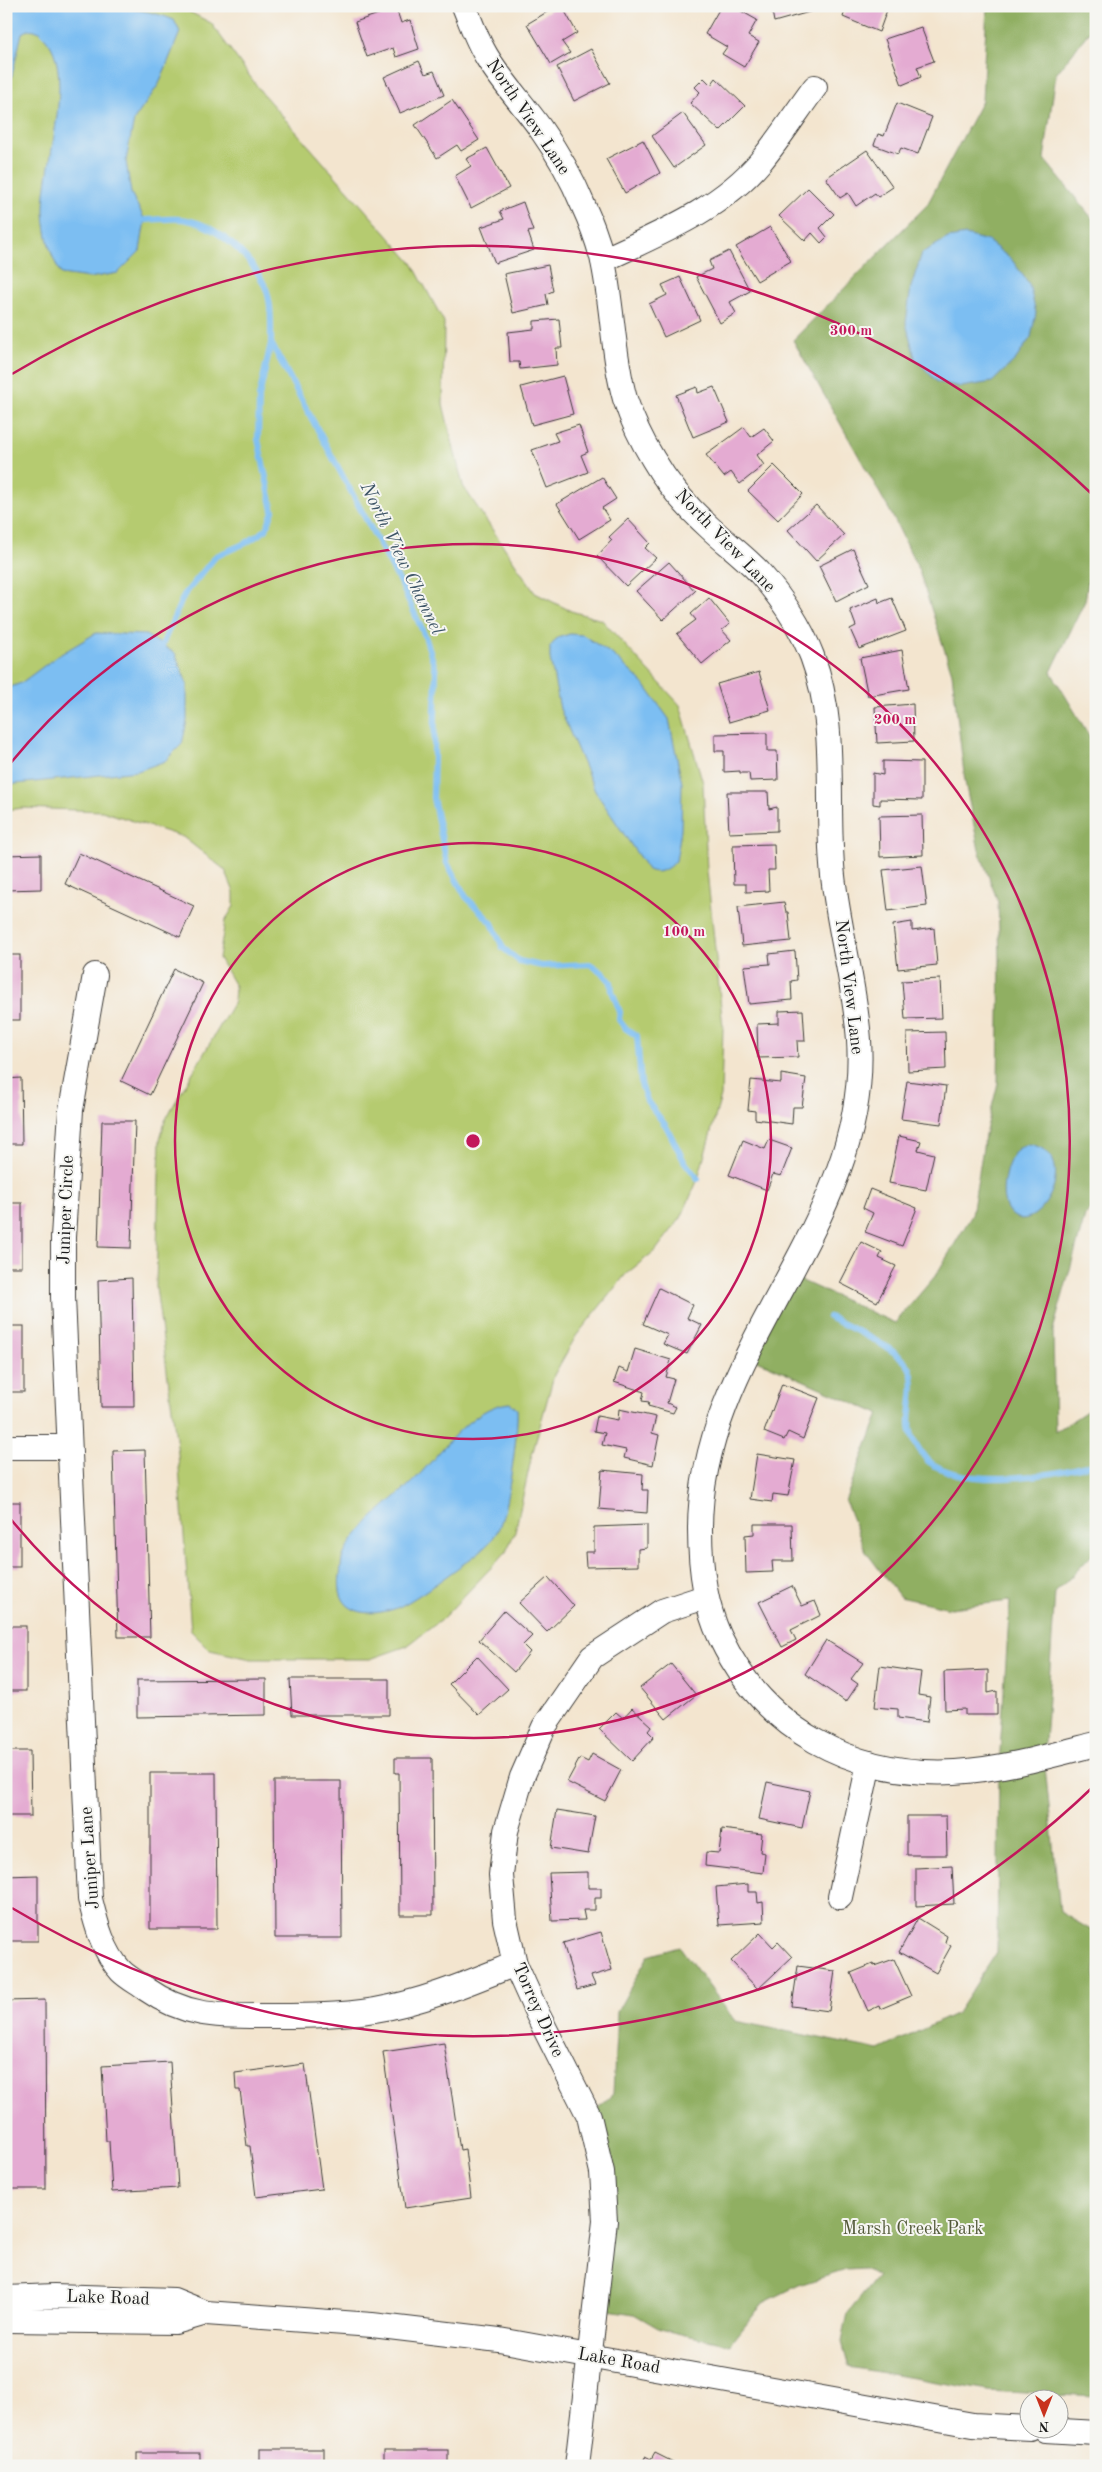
<svg xmlns="http://www.w3.org/2000/svg" width="1102" height="2472" font-family="'Old Standard TT',serif">
  <style>
    .green { fill: #b5cb70; stroke: #687446 }
    .forest { fill: #90af62; stroke: #56663f }
    .water { fill: #7cbef2; stroke: #4c6d87 }
    .lines { fill: none; stroke-linecap: round; stroke-linejoin: round }
    .stream { stroke: #7cbef2; stroke-width: 6 }
    .building { fill: #e4abd2 }
    .minor-casing { stroke: #3c3a37; stroke-width: 26 }
    .minor { stroke: #fff; stroke-width: 24 }
    .ring { fill: none; stroke: #c2185b; stroke-width: 2.5 }
    .labels { text-anchor: middle; dominant-baseline: central; stroke-width: 4; stroke-linejoin: round; paint-order: stroke }
    .street-label { font-size: 18px; fill: #1c1c1c; stroke: #f6f6f2 }
    .park-label { font-size: 18px; fill: #525939; stroke: #f6f6f2 }
    .water-label { font-size: 19px; font-style: italic; fill: #3e5567; stroke: #f6f6f2 }
    .centre { fill: #c2185b; stroke: #f6f6f2; stroke-width: 2.5 }
    .ring-label { font-size: 15px; text-anchor: middle; font-weight: bold; fill: #c2185b; stroke: #f6f6f2; stroke-width: 4; stroke-linejoin: round; paint-order: stroke }
  </style>
  <rect width="100%" height="100%" fill="#f6f6f2"/>
  <filter id="ink" filterUnits="userSpaceOnUse"><feTurbulence type="fractalNoise" baseFrequency=".02" numOctaves="2"/><feDisplacementMap in="SourceGraphic" scale="10" xChannelSelector="R" yChannelSelector="G"/><feConvolveMatrix kernelMatrix="1 2 1 2 8 2 1 2 1" color-interpolation-filters="sRGB"/></filter>
  <filter id="wash" filterUnits="userSpaceOnUse"><feTurbulence type="fractalNoise" baseFrequency=".0096" numOctaves="4" result="noise"/><feDisplacementMap in="SourceGraphic" scale="20" xChannelSelector="R" yChannelSelector="G"/><feGaussianBlur stdDeviation="1.12" result="paint"/><feColorMatrix in="noise" values="0 0 0 0 0 0 0 0 0 0 0 0 0 0 0 0 0 1.4 0 .05"/><feComposite in="paint" operator="in"/></filter>
  <g filter="url(#wash)">
    <rect width="100%" height="100%" fill="#f3e5cf"/>
    <!-- green -->
    <polygon class="green" points="6,6 178,6 211,23 262,93 412,263 444,322 443,404 463,486 535,593 571,611 602,620 680,705 703,783 707,871 723,1027 721,1096 698,1179 681,1218 656,1250 626,1274 576,1336 554,1375 532,1455 515,1532 506,1552 441,1620 407,1646 370,1659 251,1659 210,1650 191,1631 178,1454 156,1287 160,1139 165,1121 172,1108 234,1002 235,986 219,958 225,921 234,906 234,892 225,870 183,837 102,811 23,808 6,810"/>
    <!-- forest -->
    <polygon class="forest" points="987,6 1096,6 1096,23 1056,74 1044,159 1096,223 1096,532 1085,601 1051,672 1096,747 1096,1201 1085,1216 1053,1330 1055,1432 1096,1405 1096,1551 1055,1593 1044,1757 1060,1912 1096,1933 1096,2397 989,2391 849,2367 842,2342 848,2313 878,2276 864,2269 846,2270 799,2285 763,2303 730,2345 660,2329 634,2314 595,2308 605,2221 589,2116 613,2094 617,2012 648,1956 680,1947 735,2021 879,2050 957,2013 997,1952 999,1766 1010,1601 950,1608 900,1597 866,1552 845,1501 879,1414 746,1355 789,1275 895,1323 936,1275 972,1215 985,1135 998,1083 1000,959 998,902 979,850 965,782 952,673 918,568 891,513 793,340 927,205 982,101"/>
    <!-- water -->
    <g class="water">
      <path d="M6,6C52,6 133,1 174,20L180,32L159,84L134,120L126,161L131,193L145,220L140,251L118,273L89,278L61,274C50,255 45,234 44,212C43,166 78,71 44,37C37,29 31,27 22,33L6,101Z"/>
      <polygon points="966,235 988,241 1012,260 1029,284 1036,313 1031,337 1016,359 992,382 961,387 937,382 915,358 906,323 911,287 922,253 948,238"/>
      <polygon points="96,633 146,635 175,653 187,684 187,721 182,744 165,761 138,771 6,785 6,689 21,683 56,657"/>
      <path d="M570,634L583,635L613,655L643,683L669,719L682,783L681,830L676,861C667,869 660,875 648,870L595,791L560,709L550,658V647L557,638Z"/>
      <path d="M1029,1144C1090,1155 1030,1252 1006,1207C999,1192 1006,1160 1018,1149C1021,1147 1026,1145 1029,1144Z"/>
      <path d="M510,1403L517,1409C519,1429 507,1516 497,1532C488,1548 470,1559 455,1570C441,1580 407,1606 391,1610C361,1618 335,1610 340,1575C341,1569 341,1561 343,1556C357,1527 387,1505 410,1484C439,1457 469,1406 510,1403Z"/>
    </g>
    <g class="lines">
      <!-- stream -->
      <g class="stream">
        <path d="M145,220C158,220 175,217 187,220C218,226 252,258 265,286C272,302 271,325 271,343L402,586L425,636L436,671L433,798L447,863L466,897L492,923L503,948L519,961L542,966L590,964L603,973L611,982L612,991L620,1012L619,1020L625,1028L637,1036L641,1084L647,1101L666,1126L684,1161L698,1179"/>
        <polyline points="162,645 184,595 216,556 246,543 266,530 273,511 258,439 259,397 271,343"/>
        <path d="M829,1317C848,1327 899,1349 909,1367C919,1386 905,1419 912,1435C914,1442 923,1456 928,1461C966,1490 1053,1476 1096,1463"/>
      </g>
    </g>
    <g id="blocks">
      <!-- building -->
      <g class="building">
        <polygon points="557,6 562,6 577,33 562,42 570,53 551,64 527,24"/>
        <polygon points="721,6 732,6 757,20 748,36 759,42 744,67 722,54 727,47 705,34"/>
        <polygon points="771,6 812,6 813,11 774,22"/>
        <polygon points="843,6 883,6 882,9 887,10 879,32 843,17 846,8"/>
        <polygon points="396,8 401,23 410,20 419,49 396,57 393,48 367,57 355,22"/>
        <polygon points="921,27 934,61 917,67 921,77 902,85 885,39"/>
        <polygon points="591,49 610,83 574,101 557,67"/>
        <polygon points="419,61 425,74 434,71 444,95 400,113 384,77"/>
        <polygon points="704,78 711,85 716,78 745,106 720,131 690,103 700,92 695,87"/>
        <polygon points="452,100 479,140 461,151 457,145 437,158 415,125"/>
        <polygon points="897,103 932,117 918,154 901,148 898,154 874,145 878,134 884,136"/>
        <polygon points="683,113 706,145 674,168 652,136"/>
        <polygon points="643,140 660,173 625,193 606,159"/>
        <polygon points="487,148 509,188 471,208 455,176 471,166 466,159"/>
        <polygon points="867,150 893,187 878,197 875,193 856,206 848,193 840,198 826,178"/>
        <polygon points="808,188 834,214 820,228 827,237 821,243 812,233 805,241 779,216"/>
        <polygon points="523,202 533,231 528,232 534,250 495,263 481,227 504,219 500,211"/>
        <polygon points="770,227 791,261 757,281 736,247"/>
        <polygon points="729,251 750,291 730,302 736,313 720,323 696,277 712,269 709,261"/>
        <polygon points="548,265 553,291 546,294 548,305 513,313 504,274"/>
        <polygon points="680,277 700,320 664,337 649,304 667,295 662,285"/>
        <polygon points="559,319 562,348 556,348 557,365 520,369 519,362 510,362 508,332 534,329 534,321"/>
        <polygon points="563,376 573,414 532,425 521,387"/>
        <polygon points="697,387 698,393 714,387 729,422 693,437 676,395"/>
        <polygon points="579,425 588,452 581,455 588,472 547,488 532,450 558,441 554,433"/>
        <polygon points="744,427 751,437 764,428 774,441 757,455 764,465 740,484 731,472 724,477 706,455"/>
        <polygon points="774,465 803,494 778,520 748,491"/>
        <polygon points="602,477 616,499 602,508 610,520 579,539 557,504"/>
        <polygon points="816,505 844,535 816,561 788,530"/>
        <polygon points="628,519 650,543 645,548 656,558 626,586 597,556 612,540 609,537"/>
        <polygon points="853,549 869,584 836,601 819,566"/>
        <polygon points="669,562 695,591 663,620 636,591"/>
        <polygon points="709,598 730,624 722,630 731,640 702,664 677,634 696,620 691,614"/>
        <polygon points="878,598 879,603 892,598 906,631 859,649 850,629 856,626 850,610"/>
        <polygon points="902,650 909,689 868,696 860,658"/>
        <polygon points="759,672 770,710 729,722 717,684"/>
        <polygon points="913,704 914,741 877,743 875,707"/>
        <polygon points="767,733 767,751 777,751 778,780 750,781 749,773 740,773 740,771 724,772 724,751 715,751 715,734"/>
        <polygon points="883,761 922,762 922,800 880,799 880,805 873,804 873,773 883,775"/>
        <polygon points="727,792 768,792 769,809 777,807 777,831 729,833"/>
        <polygon points="922,815 923,855 880,857 879,816"/>
        <polygon points="774,844 775,870 768,870 769,891 746,892 746,884 734,884 733,845"/>
        <polygon points="79,853 194,906 180,937 65,884"/>
        <polygon points="41,854 41,889 6,890 6,855"/>
        <polygon points="922,866 927,906 888,911 883,870"/>
        <polygon points="784,902 786,912 788,912 791,941 742,946 738,907"/>
        <polygon points="912,922 912,931 934,928 937,965 898,969 893,925"/>
        <polygon points="795,951 797,980 791,981 792,1000 749,1004 744,966 770,964 769,954"/>
        <rect x="6" y="955" width="14" height="65"/>
        <polygon points="174,969 203,983 150,1095 121,1081"/>
        <polygon points="940,979 942,1018 905,1019 902,981"/>
        <polygon points="803,1010 805,1041 797,1041 798,1057 758,1058 757,1024 779,1023 779,1011"/>
        <polygon points="945,1032 946,1069 908,1071 907,1033"/>
        <polygon points="781,1074 806,1078 802,1107 793,1107 792,1124 755,1119 755,1111 748,1110 751,1080 781,1083"/>
        <polygon points="21,1078 22,1144 6,1144 6,1079"/>
        <polygon points="907,1081 946,1086 941,1124 901,1119"/>
        <polygon points="102,1121 135,1121 131,1248 98,1247"/>
        <polygon points="899,1136 921,1141 918,1150 934,1154 926,1190 889,1183"/>
        <polygon points="743,1140 765,1149 769,1140 792,1148 781,1176 773,1174 767,1190 729,1175"/>
        <polygon points="870,1189 917,1208 902,1246 865,1232 873,1213 863,1208"/>
        <rect x="6" y="1203" width="16" height="64"/>
        <polygon points="861,1242 882,1252 879,1258 896,1266 877,1302 840,1283"/>
        <polygon points="132,1278 134,1407 101,1407 98,1280"/>
        <polygon points="659,1288 693,1305 687,1318 702,1325 687,1354 663,1344 668,1335 643,1324"/>
        <rect x="6" y="1326" width="18" height="66"/>
        <polygon points="635,1349 671,1360 666,1377 674,1379 667,1403 676,1407 673,1413 648,1406 649,1402 642,1401 644,1392 614,1382 619,1368 628,1372"/>
        <polygon points="782,1384 819,1398 803,1439 788,1432 784,1440 764,1432"/>
        <polygon points="619,1409 656,1417 652,1433 659,1435 653,1465 624,1458 626,1450 602,1445 605,1433 594,1431 597,1416 618,1420"/>
        <polygon points="145,1450 150,1637 118,1637 113,1451"/>
        <polygon points="757,1454 795,1460 788,1496 773,1494 772,1502 750,1499"/>
        <polygon points="602,1470 643,1474 642,1490 648,1490 647,1513 599,1509"/>
        <rect x="6" y="1502" width="14" height="65"/>
        <polygon points="754,1524 792,1524 793,1561 772,1561 773,1572 746,1573 745,1535 754,1534"/>
        <polygon points="647,1525 647,1548 638,1549 638,1566 586,1567 585,1552 594,1552 594,1527"/>
        <polygon points="548,1577 574,1606 547,1632 519,1603"/>
        <polygon points="792,1586 802,1606 815,1601 821,1615 791,1630 796,1640 782,1647 759,1602"/>
        <polygon points="504,1611 532,1636 523,1645 530,1652 514,1672 479,1640"/>
        <rect x="6" y="1626" width="20" height="65"/>
        <polygon points="826,1640 863,1663 851,1679 858,1684 846,1702 805,1674"/>
        <polygon points="477,1656 508,1689 479,1715 449,1684"/>
        <polygon points="671,1664 696,1695 666,1719 640,1688"/>
        <polygon points="880,1666 921,1672 918,1695 930,1697 927,1722 898,1718 898,1709 875,1707"/>
        <polygon points="988,1670 988,1693 997,1691 997,1715 965,1715 965,1709 945,1710 944,1672"/>
        <polygon points="266,1679 266,1715 137,1717 137,1680"/>
        <polygon points="290,1679 389,1679 389,1715 292,1715"/>
        <polygon points="632,1708 652,1726 648,1731 654,1737 632,1761 599,1729 616,1712 623,1718"/>
        <polygon points="6,1751 30,1751 31,1816 6,1816"/>
        <polygon points="592,1754 621,1770 605,1801 567,1782 580,1758 588,1762"/>
        <polygon points="395,1758 432,1758 433,1915 400,1915 399,1773 395,1773"/>
        <polygon points="150,1773 216,1773 217,1929 150,1929"/>
        <polygon points="274,1781 341,1781 342,1938 275,1938"/>
        <polygon points="767,1782 810,1791 802,1828 759,1819"/>
        <polygon points="557,1810 595,1816 588,1854 551,1848"/>
        <polygon points="907,1816 946,1816 947,1855 907,1855"/>
        <polygon points="722,1829 762,1834 760,1852 765,1853 763,1873 705,1866 706,1852 719,1853"/>
        <polygon points="952,1866 954,1904 916,1906 916,1868"/>
        <polygon points="588,1872 588,1888 601,1888 601,1898 595,1898 595,1910 583,1910 585,1920 552,1921 549,1873"/>
        <polygon points="38,1875 38,1941 6,1941 6,1876"/>
        <polygon points="748,1884 748,1892 757,1892 758,1903 763,1902 764,1922 719,1925 716,1887"/>
        <polygon points="918,1918 947,1936 945,1942 951,1946 936,1973 899,1952"/>
        <polygon points="601,1932 612,1970 591,1976 595,1985 577,1990 563,1943"/>
        <polygon points="760,1933 773,1947 778,1942 792,1957 758,1989 731,1961"/>
        <polygon points="894,1959 911,1996 880,2009 879,2006 868,2011 851,1973 873,1964 874,1966"/>
        <polygon points="798,1966 835,1971 829,2011 792,2006"/>
        <polygon points="45,2000 46,2189 6,2189 6,2001"/>
        <polygon points="444,2043 460,2150 465,2149 471,2198 405,2208 383,2052"/>
        <polygon points="170,2062 178,2188 112,2192 109,2141 106,2141 102,2066"/>
        <polygon points="305,2064 322,2189 256,2197 250,2146 247,2146 240,2090 236,2090 235,2073"/>
        <rect x="260" y="2449" width="64" height="17"/>
        <rect x="384" y="2450" width="64" height="16"/>
        <rect x="137" y="2453" width="63" height="13"/>
        <polygon points="655,2453 681,2466 641,2466 645,2457 651,2460"/>
      </g>
    </g>
  </g>
  <g filter="url(#ink)">
    <use href="#blocks" fill-opacity="0" stroke="#3c3a37" stroke-width="1"/>
    <g class="lines">
      <defs>
        <g id="minor">
          <path d="M464,6C471,23 477,41 487,57C502,82 523,104 540,128C557,152 572,178 583,205C591,222 597,239 602,257C613,304 612,353 625,399C632,420 642,441 653,459C668,485 688,508 710,528C726,543 744,556 759,572C781,597 800,625 812,656C839,727 825,803 833,876C839,931 855,985 859,1040C871,1224 700,1347 700,1529C700,1566 704,1603 720,1637C764,1730 853,1777 955,1772C1003,1769 1049,1756 1096,1744"/>
          <path d="M603,260C658,234 720,210 761,161C780,138 797,111 815,87"/>
          <path d="M95,975L71,1110L63,1237V1297L90,1899C96,1923 103,1952 121,1971C128,1978 138,1983 146,1989C186,2017 218,2016 265,2016C302,2016 338,2016 375,2010C424,2002 470,1982 515,1964"/>
          <polyline points="6,1447 69,1447"/>
          <polyline points="840,1897 869,1763"/>
          <polyline points="6,2298 54,2296 174,2300 206,2313 372,2325 499,2340 973,2425 1030,2428"/>
          <polyline points="6,2320 175,2322 206,2313"/>
          <polyline points="1046,2430 1096,2433"/>
          <polyline points="577,2466 605,2221 602,2172 589,2116 538,2015 515,1964 505,1920 501,1875 506,1831 522,1777 544,1727 592,1657 662,1611 705,1597"/>
        </g>
      </defs>
      <!-- minor casing -->
      <use href="#minor" class="minor-casing"/>
      <!-- minor -->
      <use href="#minor" class="minor"/>
    </g>
  </g>
  <!-- distance rings -->
  <g class="ring">
    <circle cx="473" cy="1141" r="298"/>
    <path d="M9 765A597 597 0 1 1 9 1517"/>
    <path d="M1095 1785A895 895 0 0 1 12 1908M12 374A895 895 0 0 1 1095 497"/>
  </g>
  <g class="labels">
    <!-- street labels -->
    <g class="street-label">
      <text transform="translate(528 117) rotate(56)">North View Lane</text>
      <text transform="translate(725 541) rotate(46)">North View Lane</text>
      <text transform="translate(849 987) rotate(83)">North View Lane</text>
      <text transform="translate(66 1210) rotate(-88)">Juniper Circle</text>
      <text transform="translate(90 1858) rotate(-94)">Juniper Lane</text>
      <text transform="translate(538 2010) rotate(66)">Torrey Drive</text>
      <text transform="translate(108 2298) rotate(2)">Lake Road</text>
      <text transform="translate(619 2361) rotate(10)">Lake Road</text>
    </g>
    <!-- park labels -->
    <g class="park-label">
      <text x="913" y="2229">Marsh Creek Park</text>
    </g>
    <!-- water labels -->
    <g class="water-label">
      <text transform="translate(401 559) rotate(64)">North View Channel</text>
    </g>
  </g>
  <circle cx="473" cy="1141" r="8" class="centre"/>
  <g class="ring-label">
    <text x="851" y="335">300 m</text>
    <text x="895" y="724">200 m</text>
    <text x="684" y="936">100 m</text>
  </g>
  <!-- margin -->
  <rect width="1102" height="2472" fill="none" stroke="#f6f6f2" stroke-width="25"/>
  <!-- north arrow -->
  <g transform="translate(1044 2414) rotate(180)"><circle r="24" fill="#f6f6f2" stroke="#9f9f9c"/>
  <path d="M0-4L9 19L0 12L-9 19Z" fill="#c8321e"/>
  <text y="-8" font-size="14" font-weight="bold" text-anchor="middle" fill="#1c1c1c">N</text>
  </g>
</svg>
